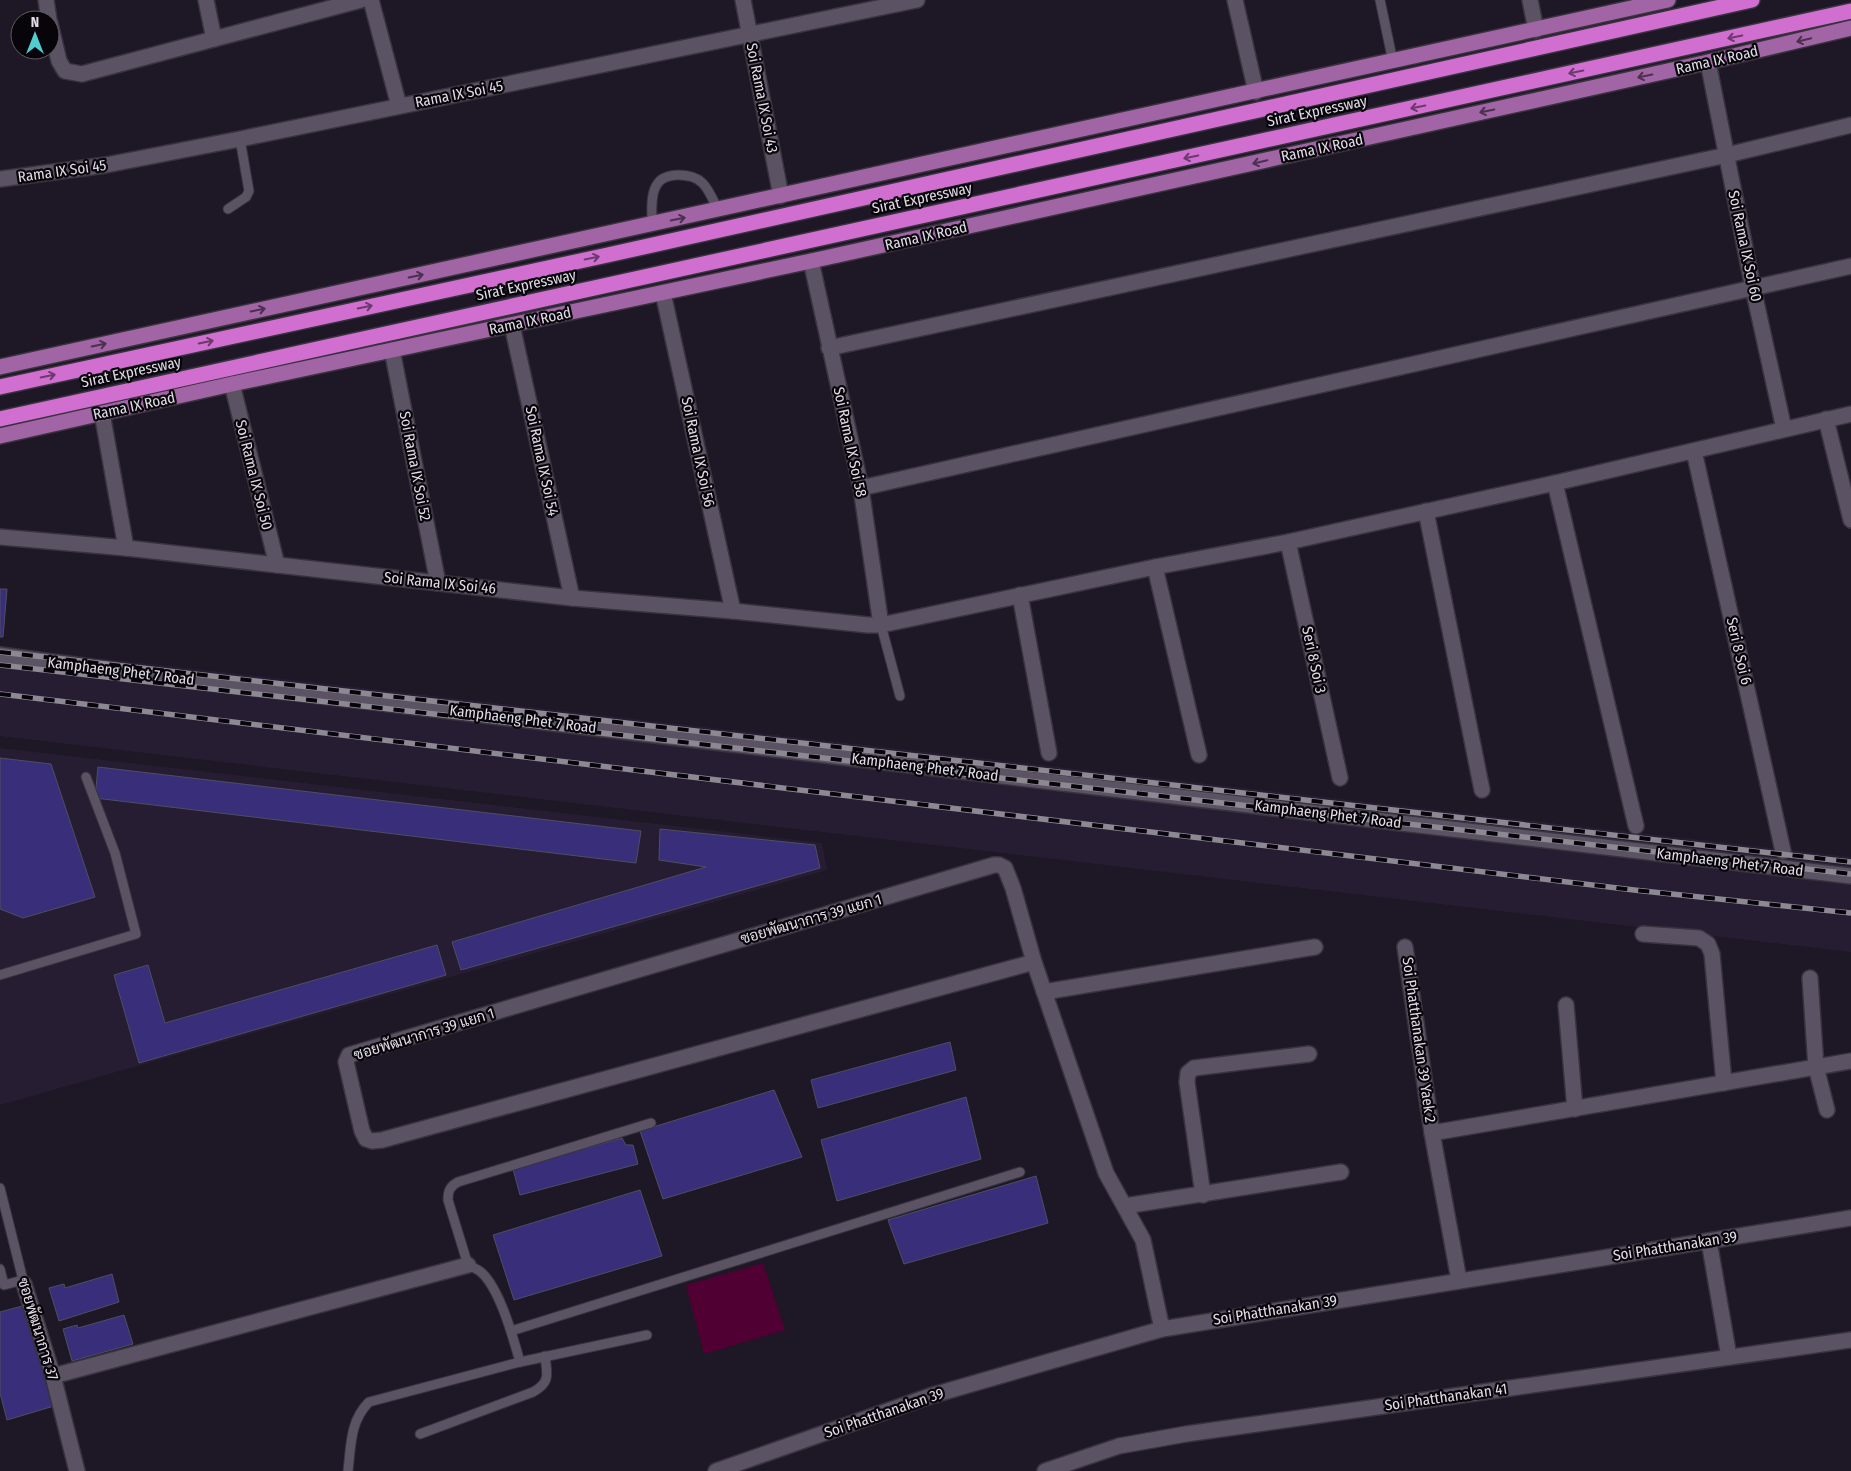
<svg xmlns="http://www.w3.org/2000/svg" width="1851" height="1471" font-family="'Fira Sans Condensed',Sarabun,sans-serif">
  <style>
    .built { fill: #271d32 }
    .pitch { fill: #500033 }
    .building { fill: #382e7a; stroke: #4e4f61 }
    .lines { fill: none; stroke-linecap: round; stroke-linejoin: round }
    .service-casing { stroke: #38333e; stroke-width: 11 }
    .minor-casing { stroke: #38333e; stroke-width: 18 }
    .tertiary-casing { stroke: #38333e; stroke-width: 18 }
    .primary-casing { stroke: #38333e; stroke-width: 18 }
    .motorway-casing { stroke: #38333e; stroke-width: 18 }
    .service { stroke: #5b5364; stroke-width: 9 }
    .minor { stroke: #5b5364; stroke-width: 15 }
    .tertiary { stroke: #5b5364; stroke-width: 15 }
    .primary { stroke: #a164a4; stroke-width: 15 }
    .motorway { stroke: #d06fcf; stroke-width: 15 }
    .rail-casing { stroke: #8e8894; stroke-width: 5.5 }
    .rail { stroke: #07050a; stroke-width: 4; stroke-dasharray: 11; stroke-linecap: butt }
    .oneway { stroke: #6c3a6c }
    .oneway2 { stroke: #4c304f }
    .labels { text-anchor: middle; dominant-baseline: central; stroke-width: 4.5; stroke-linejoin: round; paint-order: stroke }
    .street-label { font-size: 15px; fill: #e0dbe6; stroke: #07050a }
  </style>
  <rect width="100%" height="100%" fill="#1e1726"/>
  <!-- built -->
  <g class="built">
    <polygon points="0,647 1851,857 1851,952 0,736"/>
    <polygon points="0,748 822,843 827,870 0,1105"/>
  </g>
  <!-- pitch -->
  <polygon class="pitch" points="763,1263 785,1330 704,1354 686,1285"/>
  <!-- building -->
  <g class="building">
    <polygon points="0,589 7,589 3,637 0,637"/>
    <polygon points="0,758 51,764 95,897 23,918 0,909"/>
    <polygon points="98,767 641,831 636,863 95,798"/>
    <polygon points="660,829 815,845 820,868 461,970 452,942 706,867 659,860"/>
    <polygon points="437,945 446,975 139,1063 114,975 148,965 165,1023"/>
    <polygon points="950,1042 956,1070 818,1108 811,1080"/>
    <polygon points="774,1090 802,1157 663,1199 640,1131"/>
    <polygon points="966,1097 981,1159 837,1201 821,1140"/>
    <polygon points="622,1138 626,1145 633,1145 638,1164 520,1195 513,1169"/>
    <polygon points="1036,1176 1048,1223 904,1264 888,1220"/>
    <polygon points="640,1190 662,1256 514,1300 493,1235"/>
    <polygon points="112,1274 119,1302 59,1321 49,1288 64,1284 65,1288"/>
    <polygon points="26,1305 54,1406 7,1420 0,1393 0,1312"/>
    <polygon points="124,1315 133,1344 72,1361 63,1329 77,1325 78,1328"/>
  </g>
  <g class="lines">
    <defs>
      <g id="service">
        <polyline points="1380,0 1393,62"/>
        <polyline points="228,209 246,197 249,191 240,139"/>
        <path d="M652,225C652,212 650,193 658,183C662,177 672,175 678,175C705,175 708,190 718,210"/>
        <polyline points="881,625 900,696"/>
        <polyline points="0,975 136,934 115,853 86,777"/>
        <polyline points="0,1188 24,1284"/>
        <polyline points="0,1269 4,1285 23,1280"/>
        <polyline points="511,1331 1020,1172"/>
        <path d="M520,1362C513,1337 500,1290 482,1273C478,1269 472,1267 468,1265L448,1200C448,1191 450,1186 458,1182L651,1123"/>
        <path d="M420,1434L533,1392C551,1382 547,1374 545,1356"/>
        <path d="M348,1471C351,1445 350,1421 369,1402L520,1362L647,1335"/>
      </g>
      <g id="minor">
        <polyline points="46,0 49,20"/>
        <polyline points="206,0 214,39"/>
        <polyline points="371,0 399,106"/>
        <polyline points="1235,0 1256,92"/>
        <polyline points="1530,0 1536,30"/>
        <polyline points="50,23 59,61 65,71 82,74 361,0"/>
        <polyline points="1708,62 1753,288 1784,429"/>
        <polyline points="0,179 106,165 240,139 917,0"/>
        <polyline points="811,261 861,488 881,625"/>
        <polyline points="663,293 733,611"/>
        <polyline points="512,325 572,598"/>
        <polyline points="829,348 1727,155 1851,125"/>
        <polyline points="392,350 438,583"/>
        <polyline points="232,384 277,565"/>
        <polyline points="102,413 126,548"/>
        <polyline points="1826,419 1851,520"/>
        <polyline points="1694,451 1783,851"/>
        <polyline points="1555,483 1636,826"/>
        <polyline points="861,488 1851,266"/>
        <polyline points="1426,511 1482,790"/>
        <polyline points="0,537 126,548 572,598 733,611 868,625 881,625 1155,567 1288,542 1555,483 1851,414"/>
        <polyline points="1288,542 1340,778"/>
        <polyline points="1155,567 1199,755"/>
        <polyline points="1020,595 1049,753"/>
        <polyline points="0,655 178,679 1851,876"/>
        <polyline points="1643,934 1699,938 1708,944 1712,954 1724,1083"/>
        <polyline points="1405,947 1432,1133 1459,1280"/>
        <polyline points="1034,962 382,1140 372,1141 366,1139 362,1131 346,1062 349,1055 359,1052 994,865 999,865 1005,868 1013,888 1034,962 1106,1173 1143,1240 1162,1329"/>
        <polyline points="1810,978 1816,1067 1827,1110"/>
        <polyline points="1044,992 1315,947"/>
        <polyline points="1566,1005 1575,1109"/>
        <polyline points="1432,1133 1851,1061"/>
        <polyline points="1203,1195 1187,1082 1188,1073 1194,1068 1309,1054"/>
        <polyline points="1125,1206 1341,1172"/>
        <polyline points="1709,1241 1729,1357"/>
        <polyline points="24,1284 53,1376 77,1471"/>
        <polyline points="53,1376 468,1265"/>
        <polyline points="716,1471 930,1396 1162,1329 1851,1218"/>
        <polyline points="1045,1471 1119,1446 1186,1434 1851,1340"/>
      </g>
      <polyline id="tertiary" points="743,0 781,196"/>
      <g id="primary">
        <polyline points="0,367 1668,0"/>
        <polyline points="0,436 232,384 811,261 1708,62 1851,28"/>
      </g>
      <g id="motorway">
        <polyline points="0,387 603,256 1752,0"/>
        <polyline points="0,419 1851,11"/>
      </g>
    </defs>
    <!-- service casing -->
    <use href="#service" class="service-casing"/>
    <!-- minor casing -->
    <use href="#minor" class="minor-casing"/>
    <!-- tertiary casing -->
    <use href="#tertiary" class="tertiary-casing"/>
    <!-- primary casing -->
    <use href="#primary" class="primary-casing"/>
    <!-- motorway casing -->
    <use href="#motorway" class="motorway-casing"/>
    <!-- service -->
    <use href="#service" class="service"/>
    <!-- minor -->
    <use href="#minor" class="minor"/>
    <!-- tertiary -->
    <use href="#tertiary" class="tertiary"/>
    <!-- primary -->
    <use href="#primary" class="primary"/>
    <!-- motorway -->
    <use href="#motorway" class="motorway"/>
    <defs>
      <g id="rail">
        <polyline points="0,652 1851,862"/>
        <polyline points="0,665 1851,874"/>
        <polyline points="0,694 1634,890 1851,913"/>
      </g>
    </defs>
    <!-- rail casing -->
    <use href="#rail" class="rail-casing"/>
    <!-- rail -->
    <use href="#rail" class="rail"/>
  </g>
  <!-- one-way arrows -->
  <defs><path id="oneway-shaft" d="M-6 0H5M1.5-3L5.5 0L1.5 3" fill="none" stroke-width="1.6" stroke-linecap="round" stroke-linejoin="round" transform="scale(1.25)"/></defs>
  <g class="oneway">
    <use href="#oneway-shaft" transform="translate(1735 37) rotate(168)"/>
    <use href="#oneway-shaft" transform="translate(1576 72) rotate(168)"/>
    <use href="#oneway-shaft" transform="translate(1418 107) rotate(168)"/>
    <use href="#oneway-shaft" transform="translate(1191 157) rotate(168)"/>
    <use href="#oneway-shaft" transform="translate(592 258) rotate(-12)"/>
    <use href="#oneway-shaft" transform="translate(365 307) rotate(-12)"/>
    <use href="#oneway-shaft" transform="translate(206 342) rotate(-12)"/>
    <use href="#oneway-shaft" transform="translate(48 376) rotate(-12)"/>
  </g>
  <g class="oneway2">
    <use href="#oneway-shaft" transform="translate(1804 40) rotate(167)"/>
    <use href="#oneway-shaft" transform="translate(1645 76) rotate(168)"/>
    <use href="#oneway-shaft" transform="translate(1487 111) rotate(168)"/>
    <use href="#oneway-shaft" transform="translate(1260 162) rotate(167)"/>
    <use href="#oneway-shaft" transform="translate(678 219) rotate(-12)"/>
    <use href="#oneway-shaft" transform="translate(416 276) rotate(-12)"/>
    <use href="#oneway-shaft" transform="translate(258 310) rotate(-12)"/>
    <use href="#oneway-shaft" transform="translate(99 345) rotate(-12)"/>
  </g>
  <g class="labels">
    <!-- street labels -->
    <g class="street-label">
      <text transform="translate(1717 60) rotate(-13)">Rama IX Road</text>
      <text transform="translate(459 94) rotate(-11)">Rama IX Soi 45</text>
      <text transform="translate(762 98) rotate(79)">Soi Rama IX Soi 43</text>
      <text transform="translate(1317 111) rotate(-12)">Sirat Expressway</text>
      <text transform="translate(1322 148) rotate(-12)">Rama IX Road</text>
      <text transform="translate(62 171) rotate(-8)">Rama IX Soi 45</text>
      <text transform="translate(922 198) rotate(-12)">Sirat Expressway</text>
      <text transform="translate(926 236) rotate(-13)">Rama IX Road</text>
      <text transform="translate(1745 246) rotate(78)">Soi Rama IX Soi 60</text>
      <text transform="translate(526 285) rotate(-12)">Sirat Expressway</text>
      <text transform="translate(530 321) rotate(-12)">Rama IX Road</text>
      <text transform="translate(131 372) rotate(-12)">Sirat Expressway</text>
      <text transform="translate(134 406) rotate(-12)">Rama IX Road</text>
      <text transform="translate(850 442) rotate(78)">Soi Rama IX Soi 58</text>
      <text transform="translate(698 452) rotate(78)">Soi Rama IX Soi 56</text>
      <text transform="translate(542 461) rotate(78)">Soi Rama IX Soi 54</text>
      <text transform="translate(415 466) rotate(79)">Soi Rama IX Soi 52</text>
      <text transform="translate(254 475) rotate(76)">Soi Rama IX Soi 50</text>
      <text transform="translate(440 583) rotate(6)">Soi Rama IX Soi 46</text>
      <text transform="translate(1739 651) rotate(77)">Seri 8 Soi 6</text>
      <text transform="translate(1314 660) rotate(78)">Seri 8 Soi 3</text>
      <text transform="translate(121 671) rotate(7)">Kamphaeng Phet 7 Road</text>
      <text transform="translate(523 719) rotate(7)">Kamphaeng Phet 7 Road</text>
      <text transform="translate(925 767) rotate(7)">Kamphaeng Phet 7 Road</text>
      <text transform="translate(1328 814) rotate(7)">Kamphaeng Phet 7 Road</text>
      <text transform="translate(1730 862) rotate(7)">Kamphaeng Phet 7 Road</text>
      <text transform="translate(811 919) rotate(-16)">ซอยพัฒนาการ 39 แยก 1</text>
      <text transform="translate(424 1034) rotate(-17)">ซอยพัฒนาการ 39 แยก 1</text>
      <text transform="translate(1419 1040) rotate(82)">Soi Phatthanakan 39 Yaek 2</text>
      <text transform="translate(1675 1246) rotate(-9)">Soi Phatthanakan 39</text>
      <text transform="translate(1275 1310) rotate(-9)">Soi Phatthanakan 39</text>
      <text transform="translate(38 1329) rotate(73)">ซอยพัฒนาการ 37</text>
      <text transform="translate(1446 1397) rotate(-8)">Soi Phatthanakan 41</text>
      <text transform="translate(884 1413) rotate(-19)">Soi Phatthanakan 39</text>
    </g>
  </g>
  <!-- north arrow -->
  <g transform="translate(35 35)"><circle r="24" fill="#07050a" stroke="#5e5b62"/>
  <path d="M0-4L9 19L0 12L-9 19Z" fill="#52cdcf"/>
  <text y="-8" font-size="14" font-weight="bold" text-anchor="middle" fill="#e0dbe6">N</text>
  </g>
</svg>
